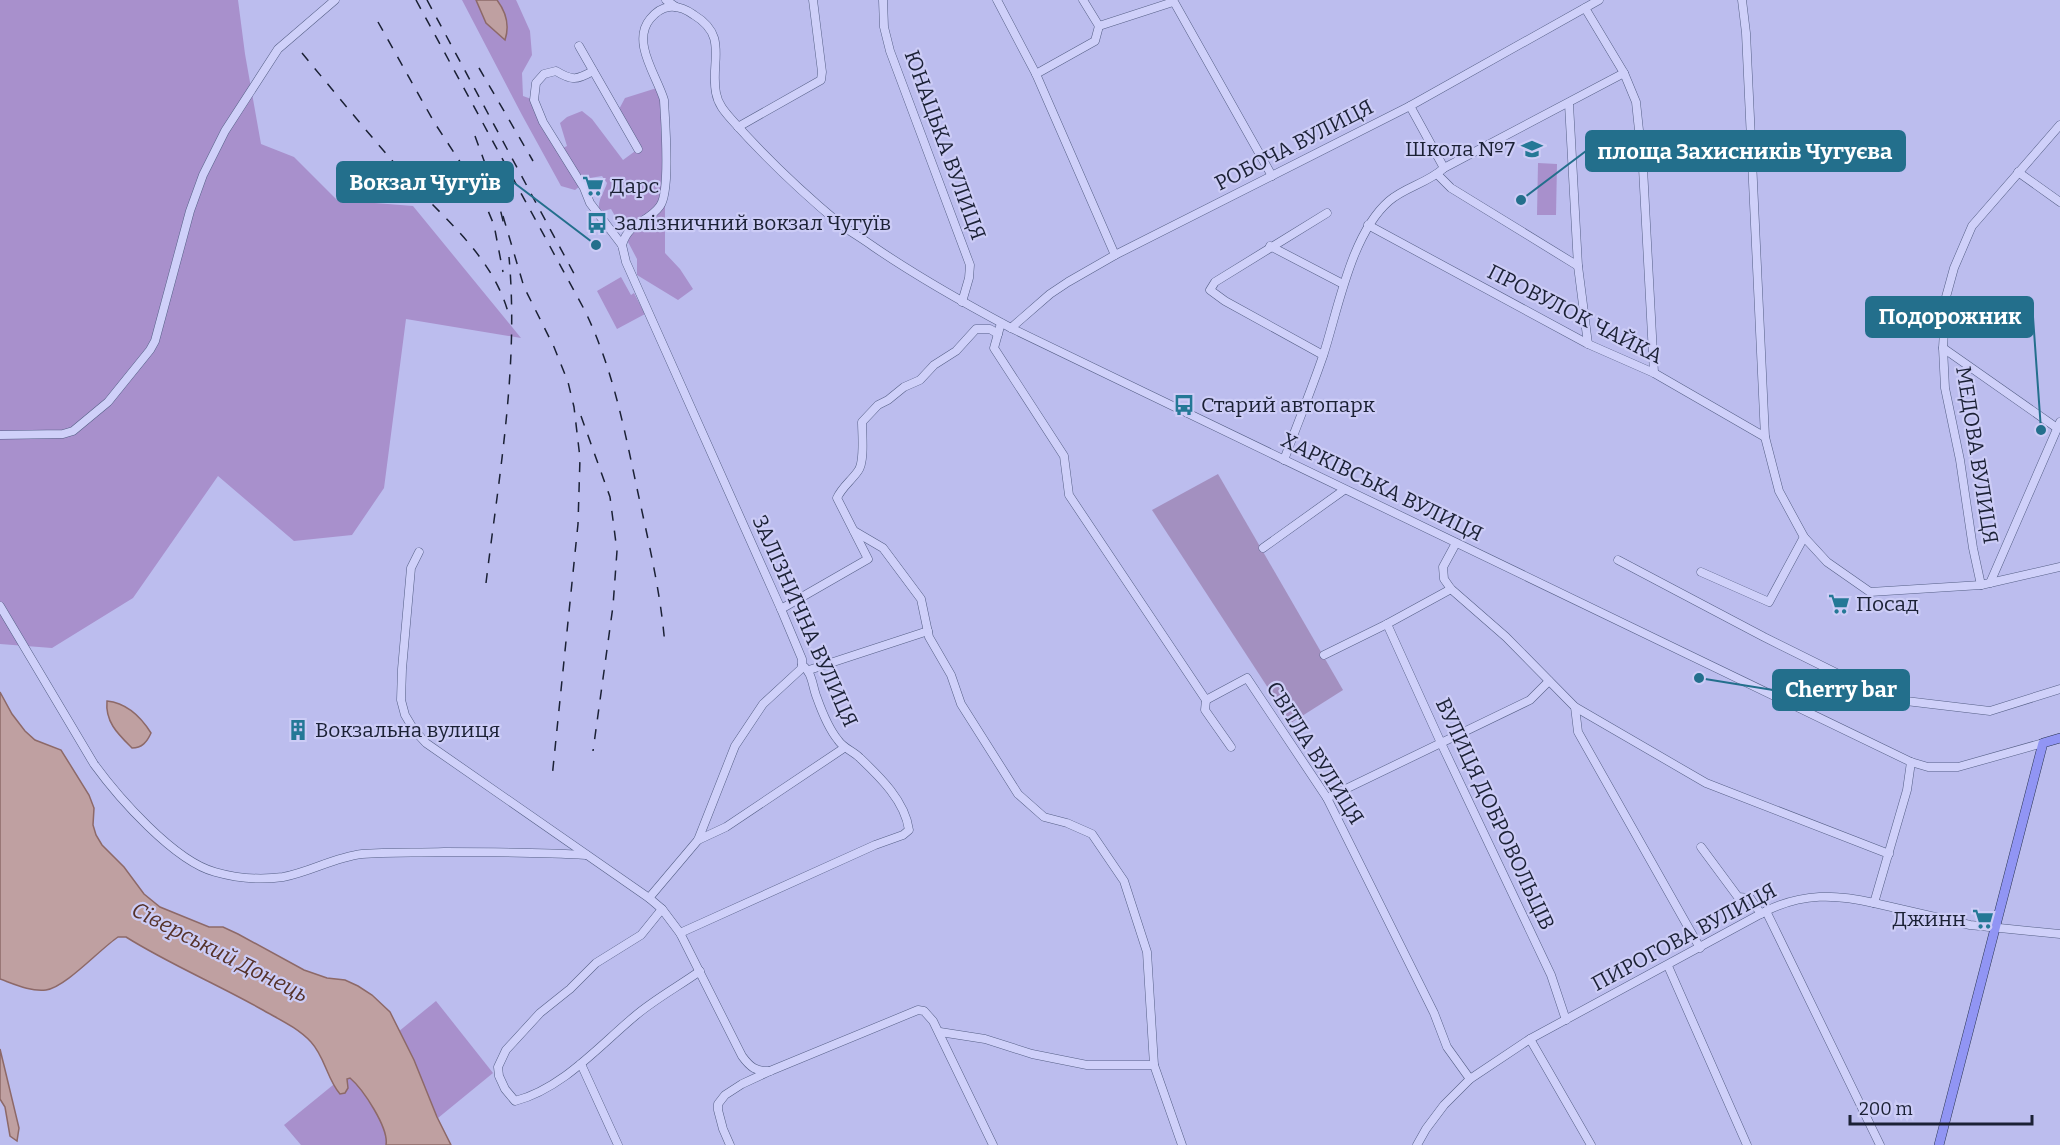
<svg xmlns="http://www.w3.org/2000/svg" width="2060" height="1145" font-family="Bitter,serif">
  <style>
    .green { fill: #a890cc }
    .cemetery { fill: #a390c0 }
    .water { fill: #bfa0a1; stroke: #8d6968; stroke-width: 1.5 }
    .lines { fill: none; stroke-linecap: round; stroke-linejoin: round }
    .minor-casing { stroke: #555f86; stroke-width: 9 }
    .major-casing { stroke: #2a3553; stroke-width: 10 }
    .minor { stroke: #cfd0f9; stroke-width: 8 }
    .major { stroke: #9195f4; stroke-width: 9 }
    .rail { stroke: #1b2135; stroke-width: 1.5; stroke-dasharray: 10 10; stroke-linecap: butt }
    .labels { text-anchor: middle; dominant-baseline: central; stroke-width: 4.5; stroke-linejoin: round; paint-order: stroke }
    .street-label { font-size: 21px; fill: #1b2135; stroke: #ccccf6 }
    .poi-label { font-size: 21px; fill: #1b2135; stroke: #ccccf6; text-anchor: start }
    .water-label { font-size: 22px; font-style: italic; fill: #553229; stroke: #ccccf6 }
    .leader { fill: none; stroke: #236f8c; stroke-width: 2 }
    .callout-dot { fill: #236f8c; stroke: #ccccf6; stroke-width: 2 }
    .callout { fill: #236f8c; stroke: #236f8c; stroke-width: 2 }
    .callout-label { font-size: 22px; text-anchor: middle; font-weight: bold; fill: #fff }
  </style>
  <rect width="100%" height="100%" fill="#bcbdee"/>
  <!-- green -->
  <g class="green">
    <polygon points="0,0 238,0 245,54 261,144 294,157 337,200 413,206 521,338 406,319 384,488 352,535 294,541 218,476 133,598 52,648 0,644"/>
    <path d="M462,0H476L486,23L505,39C510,26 506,12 497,0H516L517,2L530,31L532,55L522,73L523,96L534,100L559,150L567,146L560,123L567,117L582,111L592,119L623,160L638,149L617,113L625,98L660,87L665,192V253L680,269L693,289L678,300L637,275V259L627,240L630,225L622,228L611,209L603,211L599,208C598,199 605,191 607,183L602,176L590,178L575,190L561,186L522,115Z"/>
    <polygon points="1538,163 1557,164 1556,215 1537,215"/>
    <polygon points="621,277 631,295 634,293 645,314 617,329 597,291"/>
    <polygon points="436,1001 493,1073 405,1145 301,1145 284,1125"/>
  </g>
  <!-- cemetery -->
  <polygon class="cemetery" points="1218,474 1343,690 1291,723 1152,510"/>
  <!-- water -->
  <g class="water">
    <path d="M476,0H497C506,12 510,25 505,40L486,23Z"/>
    <path d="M0,692L12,714L25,731L35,740L61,750L89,795L94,808L93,825L96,835L102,845L124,867L144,894L160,907L209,927H223L238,934L304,970L327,978L345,980L358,986L372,995L390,1012L414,1060L437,1117L451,1145H386C389,1128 363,1089 350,1078L347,1079L348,1088L345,1093L340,1094C327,1079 325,1057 311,1042C297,1027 278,1019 261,1009C217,984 169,964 126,937H118C100,949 66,987 46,990C31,992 14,984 0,979Z"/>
    <path d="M107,701C126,703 141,717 151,733C147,742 142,748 132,748C118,734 105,722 107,701Z"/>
    <polygon points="0,1049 19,1128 17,1141 10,1136 5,1107 0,1099"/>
  </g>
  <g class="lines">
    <defs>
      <g id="minor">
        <polyline points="666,0 676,7"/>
        <polyline points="883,0 884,27 890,51 970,265 969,278 962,302"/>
        <polyline points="997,0 1036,74 1115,255"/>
        <polyline points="1083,0 1099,26"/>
        <polyline points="1173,0 1272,176"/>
        <polyline points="1742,0 1746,33 1765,437 1779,491 1804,537 1827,562 1870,592 1981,585 2060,567"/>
        <polyline points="1585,8 1624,73 1636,102 1643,168 1654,373"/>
        <polyline points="579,46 638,149"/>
        <path d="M593,71C577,80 572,81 556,71L544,74L536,83L534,100L543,122L584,188L590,203L622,245L626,262L781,609L802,659V665C813,673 812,686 817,698C822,712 829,729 838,740C843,748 853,751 860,758C880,777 905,801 909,830L903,835L875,845L680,933"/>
        <polyline points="1036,74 1095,41 1099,26 1173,2"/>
        <polyline points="1569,104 1578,266 1588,344"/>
        <polyline points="1410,106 1444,168"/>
        <polyline points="738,127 821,80 822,72 813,0"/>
        <polyline points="2018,172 2060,202"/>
        <polyline points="1437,174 1451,188 1578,266"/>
        <polyline points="1368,225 1588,344 1654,373 1765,437"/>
        <path d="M622,245C629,221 648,223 660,206C671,191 665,121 664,100C657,76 631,42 650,19C655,13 661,8 669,7C678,6 687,10 694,15C729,36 710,62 716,93C718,104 724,111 732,120C763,155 803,193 840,224C851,232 863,239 874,247C918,277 964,303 1011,328L1911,762L1928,767H1958L2043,743"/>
        <polyline points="1270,246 1343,284"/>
        <polyline points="1001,323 994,348 1064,456 1069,495 1206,700 1247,678 1327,798 1434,1013 1447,1047 1470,1079"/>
        <polyline points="1011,328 1050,294 1068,282 1115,255 1410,106 1599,0"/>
        <polyline points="1943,348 2057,428"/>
        <polyline points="1323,355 1225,301 1210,290 1215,282 1327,213"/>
        <polyline points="0,435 63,434 73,431 108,402 150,350 155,341 190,211 203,175 225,131 278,49 335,0"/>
        <path d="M1284,460C1297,425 1311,391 1323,356C1338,310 1351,234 1389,201C1405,187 1428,183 1444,168L1624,73"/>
        <polyline points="854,531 883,548 921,599 929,637 951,675 961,704 1018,794 1044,817 1067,823 1092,834 1124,881 1147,952 1154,1065 1182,1145"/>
        <polyline points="1456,543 1443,567 1444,579 1451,589 1506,637 1575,707 1578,732 1700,948"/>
        <polyline points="1263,548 1344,490"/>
        <path d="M419,552L411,568L402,669L401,700L405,715L414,730L426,743L649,898L662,909L680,933L742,1056C750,1067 756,1072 770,1071"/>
        <polyline points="1618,560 1764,637 1889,699 1990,711 2060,689"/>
        <polyline points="1701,572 1769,602 1804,537"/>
        <polyline points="1990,583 2060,422"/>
        <polyline points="1981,585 1973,548 1960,460 1945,388 1943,348 1946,297 1954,268 1972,226 2060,125"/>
        <path d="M0,606L94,764C118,797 174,861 215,872C236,878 261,880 283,877C310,872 335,857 362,854C389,852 417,853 444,852C491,852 539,852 586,855"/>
        <path d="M781,609L868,559L837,498C842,487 851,481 858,471C865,462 862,433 862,422L878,405L888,400L904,387L920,380L934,365L956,351L976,329H990L998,334"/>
        <polyline points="1387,624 1441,743 1551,975 1566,1020"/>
        <polyline points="1324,655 1387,624 1451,589"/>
        <polyline points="809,670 928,631"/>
        <polyline points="1206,700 1205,710 1231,747"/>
        <polyline points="1575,707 1706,783 1889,854"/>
        <polyline points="1327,798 1530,700 1549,681"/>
        <polyline points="698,840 726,827 844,748"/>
        <polyline points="1701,847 1738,897 1750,898 1761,914"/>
        <polyline points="649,898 698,840 735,746 763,704 801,669 802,665"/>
        <polyline points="1874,903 1970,925 2060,934"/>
        <path d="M662,909L641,935L596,963L570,989L540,1013L506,1050L498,1067L499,1076L505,1089L515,1101C562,1089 599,1046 635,1016C655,999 679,986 700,971"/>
        <polyline points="1766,911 1880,1145"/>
        <polyline points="1668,966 1747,1145"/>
        <polyline points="940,1032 985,1039 1032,1054 1087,1065 1154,1065"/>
        <polyline points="1530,1039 1591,1145"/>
        <polyline points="581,1064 618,1145"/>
        <polyline points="730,1145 723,1129 718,1110 718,1104 725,1095 742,1084 770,1071 918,1010 924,1011 933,1021 993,1145"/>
        <path d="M1417,1145L1426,1129L1444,1105L1470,1079L1530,1039L1766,911C1803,893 1835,894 1874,903L1907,790L1911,762"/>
      </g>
      <polyline id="major" points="1939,1145 2043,743 2060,738"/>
    </defs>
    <!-- minor casing -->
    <use href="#minor" class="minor-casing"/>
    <!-- major casing -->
    <use href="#major" class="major-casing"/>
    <!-- minor -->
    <use href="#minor" class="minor"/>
    <!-- major -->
    <use href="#major" class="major"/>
    <!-- rail -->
    <g class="rail">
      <path d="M416,0L584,309C613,368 624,428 638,493C649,544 661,594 665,646"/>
      <polyline points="427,0 578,281"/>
      <polyline points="378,22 434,122 481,194 494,225 503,272"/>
      <path d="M302,53C335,93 368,133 402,172C440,216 491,253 508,312"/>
      <polyline points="479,68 533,161"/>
      <polyline points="475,136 497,196 504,225"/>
      <polyline points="503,216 524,287 554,347 568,382 574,407 580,458 578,524 552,778"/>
      <polyline points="581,416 610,497 617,551 613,606 593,751"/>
      <path d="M486,583C499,475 519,366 509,257"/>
    </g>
  </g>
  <!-- icons -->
  <defs>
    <symbol id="school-bare" viewBox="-9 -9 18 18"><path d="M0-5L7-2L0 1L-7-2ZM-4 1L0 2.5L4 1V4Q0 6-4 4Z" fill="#247896" stroke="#ccccf6" stroke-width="2.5" paint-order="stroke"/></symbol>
    <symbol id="supermarket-bare" viewBox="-9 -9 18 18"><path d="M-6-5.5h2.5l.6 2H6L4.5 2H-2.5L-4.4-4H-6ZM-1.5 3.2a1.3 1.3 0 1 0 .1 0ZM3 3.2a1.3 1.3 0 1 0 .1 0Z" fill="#247896" stroke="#ccccf6" stroke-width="2.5" paint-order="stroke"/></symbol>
    <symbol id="bus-bare" viewBox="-9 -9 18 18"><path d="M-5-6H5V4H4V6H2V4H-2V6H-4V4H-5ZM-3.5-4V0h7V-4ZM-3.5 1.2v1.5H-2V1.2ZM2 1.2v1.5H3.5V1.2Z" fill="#247896" stroke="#ccccf6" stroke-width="2.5" paint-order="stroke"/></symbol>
    <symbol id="building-bare" viewBox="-9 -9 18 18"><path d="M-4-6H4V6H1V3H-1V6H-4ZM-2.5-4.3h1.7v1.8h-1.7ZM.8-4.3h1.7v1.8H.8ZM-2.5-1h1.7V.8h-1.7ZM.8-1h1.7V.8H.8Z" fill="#247896" stroke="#ccccf6" stroke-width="2.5" paint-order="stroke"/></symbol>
  </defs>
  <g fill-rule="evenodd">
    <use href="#school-bare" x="1517" y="134" width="30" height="30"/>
    <use href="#supermarket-bare" x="578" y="171" width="30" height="30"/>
    <use href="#bus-bare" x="582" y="208" width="30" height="30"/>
    <use href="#bus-bare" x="1169" y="390" width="30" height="30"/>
    <use href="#supermarket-bare" x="1824" y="589" width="30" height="30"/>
    <use href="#building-bare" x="283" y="715" width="30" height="30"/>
    <use href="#supermarket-bare" x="1968" y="904" width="30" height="30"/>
  </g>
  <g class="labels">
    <!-- street labels -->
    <g class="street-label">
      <text transform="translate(945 145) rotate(70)">ЮНАЦЬКА ВУЛИЦЯ</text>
      <text transform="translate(1294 145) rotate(-27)">РОБОЧА ВУЛИЦЯ</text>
      <text transform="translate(1575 314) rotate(27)">ПРОВУЛОК ЧАЙКА</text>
      <text transform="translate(1977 455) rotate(81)">МЕДОВА ВУЛИЦЯ</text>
      <text transform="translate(1382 487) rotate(26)">ХАРКІВСЬКА ВУЛИЦЯ</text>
      <text transform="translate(805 621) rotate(66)">ЗАЛІЗНИЧНА ВУЛИЦЯ</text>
      <text transform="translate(1315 753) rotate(58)">СВІТЛА ВУЛИЦЯ</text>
      <text transform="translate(1495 814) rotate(65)">ВУЛИЦЯ ДОБРОВОЛЬЦІВ</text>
      <text transform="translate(1684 937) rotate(-28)">ПИРОГОВА ВУЛИЦЯ</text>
    </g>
    <!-- poi labels -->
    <g class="poi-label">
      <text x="1515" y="149" text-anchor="end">Школа №7</text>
      <text x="610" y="186">Дарс</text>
      <text x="614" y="223">Залізничний вокзал Чугуїв</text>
      <text x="1201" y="405">Старий автопарк</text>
      <text x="1856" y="604">Посад</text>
      <text x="315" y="730">Вокзальна вулиця</text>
      <text x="1966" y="919" text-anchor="end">Джинн</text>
    </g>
    <!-- water labels -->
    <g class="water-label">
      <text transform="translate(220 952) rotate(27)">Сіверський Донець</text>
    </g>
  </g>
  <!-- callouts -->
  <path class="leader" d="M1521 200L1586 151M596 245L513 182M2041 430L2033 317M1699 678L1773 690"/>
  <g class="callout-dot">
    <circle cx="1521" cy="200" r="6"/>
    <circle cx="596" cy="245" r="6"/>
    <circle cx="2041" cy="430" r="6"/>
    <circle cx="1699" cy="678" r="6"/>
  </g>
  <g class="callout">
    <rect x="1586" y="131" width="319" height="40" rx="6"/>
    <rect x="337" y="162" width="176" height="40" rx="6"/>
    <rect x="1866" y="297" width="167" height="40" rx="6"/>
    <rect x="1773" y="670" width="136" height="40" rx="6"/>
  </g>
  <g class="callout-label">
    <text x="1745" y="159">площа Захисників Чугуєва</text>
    <text x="425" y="190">Вокзал Чугуїв</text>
    <text x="1950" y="324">Подорожник</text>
    <text x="1841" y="697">Cherry bar</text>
  </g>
  <!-- scale -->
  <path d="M1850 1115v9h182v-9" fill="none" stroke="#1b2135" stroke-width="3"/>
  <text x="1859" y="1115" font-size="18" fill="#1b2135" stroke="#ccccf6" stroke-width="4.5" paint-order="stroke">200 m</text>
</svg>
